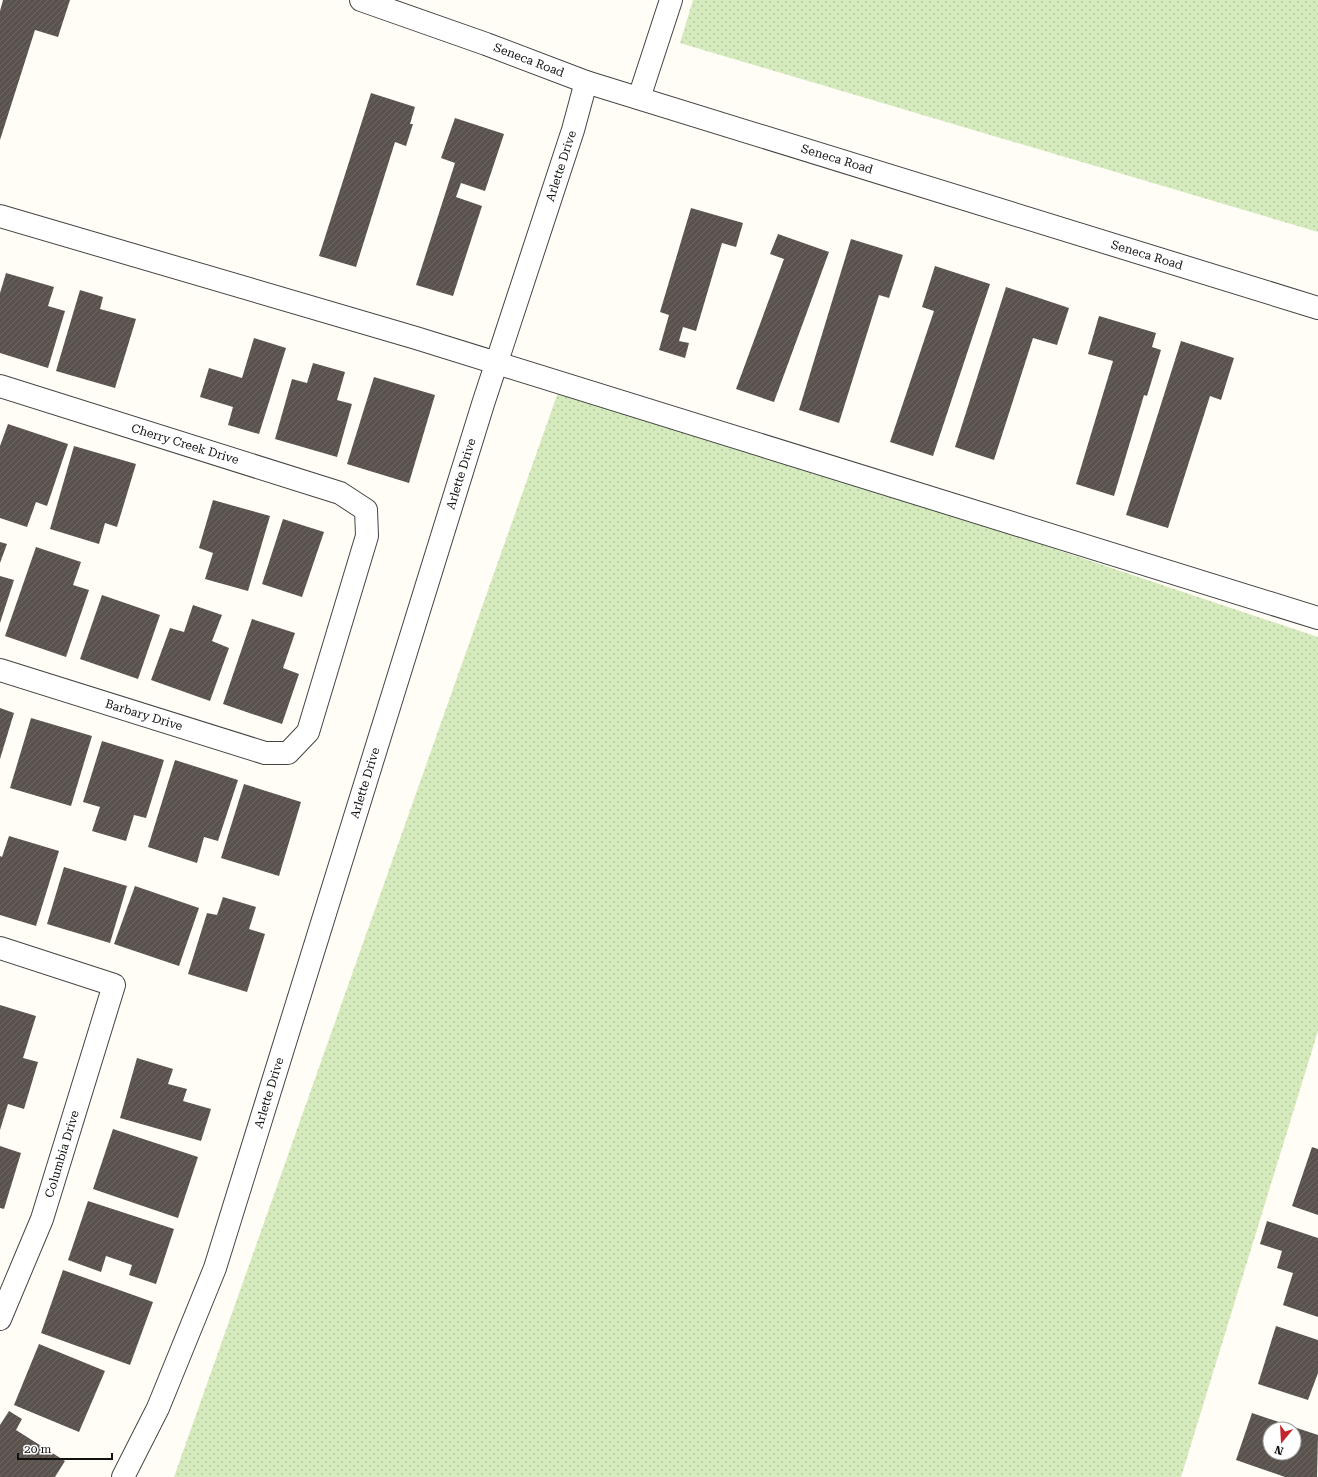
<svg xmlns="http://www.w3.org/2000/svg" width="1318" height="1477" font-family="'Roboto Serif',serif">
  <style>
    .grass { fill: url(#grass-dots) }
    .building { fill: url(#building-hatch); fill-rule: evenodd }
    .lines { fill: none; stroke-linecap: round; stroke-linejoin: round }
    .minor-casing { stroke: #444; stroke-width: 24 }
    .minor { stroke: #fff; stroke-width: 22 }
    .labels { text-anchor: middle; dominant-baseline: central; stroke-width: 4; stroke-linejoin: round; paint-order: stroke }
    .street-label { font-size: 12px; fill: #111; stroke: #fff }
  </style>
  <defs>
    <pattern id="grass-dots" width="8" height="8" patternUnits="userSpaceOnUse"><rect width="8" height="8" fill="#d5ebbd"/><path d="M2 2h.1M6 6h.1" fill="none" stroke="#b6c8a1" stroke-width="1.8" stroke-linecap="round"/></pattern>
    <pattern id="building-hatch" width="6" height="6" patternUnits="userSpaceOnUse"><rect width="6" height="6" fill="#5a524d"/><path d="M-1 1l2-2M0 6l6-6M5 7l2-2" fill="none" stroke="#6d6662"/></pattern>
  </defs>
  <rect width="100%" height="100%" fill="#fffdf5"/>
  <!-- grass -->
  <g class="grass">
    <polygon points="693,0 1318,0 1318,232 680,43"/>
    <polygon points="561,384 1318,637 1318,1031 1181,1477 174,1477"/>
  </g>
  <!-- building -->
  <g class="building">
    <polygon points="3,0 70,0 58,37 35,30 0,140 0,11"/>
    <polygon points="371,93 415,107 410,124 413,124 406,146 395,142 356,267 319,256"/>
    <polygon points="455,118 504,134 485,191 461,183 456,197 482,206 453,296 416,285 455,163 441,158"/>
    <polygon points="691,208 743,223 736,247 722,243 696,331 683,327 679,341 689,343 685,358 659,350 669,315 660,312"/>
    <polygon points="778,234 829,252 774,402 736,389 784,259 770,254"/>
    <polygon points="851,239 903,255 889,298 879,295 839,423 799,410"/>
    <polygon points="935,266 990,284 933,456 890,442 934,311 922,307"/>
    <polygon points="6,273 54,287 48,306 65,311 48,368 0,353 0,293"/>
    <polygon points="1006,287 1069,308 1057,345 1033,338 994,460 955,447"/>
    <polygon points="80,290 103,297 100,309 136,319 115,388 56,371"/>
    <polygon points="1099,316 1156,333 1152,347 1161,350 1147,396 1144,395 1114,496 1076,484 1113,361 1088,354"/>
    <polygon points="254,338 286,348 259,434 228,425 233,407 200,397 209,368 242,378"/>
    <polygon points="1181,341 1234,358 1221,400 1210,396 1168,528 1126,515"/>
    <polygon points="313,363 345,372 337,400 352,404 337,457 275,439 292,379 307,383"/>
    <polygon points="374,377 435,395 409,483 347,464"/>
    <polygon points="8,424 68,444 47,506 36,502 27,527 0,518 0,446"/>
    <polygon points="74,446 136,464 117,527 105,523 99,544 50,529"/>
    <polygon points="213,500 270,516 248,591 205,579 213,553 199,548"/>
    <polygon points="283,519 324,532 302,597 262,584"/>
    <polygon points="0,542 7,544 0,563"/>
    <polygon points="36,547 81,562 73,585 89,590 66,657 5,636"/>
    <polygon points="0,576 14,580 0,623"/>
    <polygon points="102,595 160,615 138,679 80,659"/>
    <polygon points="193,605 222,615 212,641 229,648 210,701 151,680 170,628 184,632"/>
    <polygon points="252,619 295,633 283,668 299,674 282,724 223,704"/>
    <polygon points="0,708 14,713 0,759"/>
    <polygon points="31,718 92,736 71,806 10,788"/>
    <polygon points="102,741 164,760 146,818 134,815 126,841 92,831 100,807 83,802"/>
    <polygon points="175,760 238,780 218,841 204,837 197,863 148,847"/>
    <polygon points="244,784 301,802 279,876 221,858"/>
    <polygon points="9,836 59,851 36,926 0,915 0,856 2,857"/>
    <polygon points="64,867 127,886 110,943 47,924"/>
    <polygon points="135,886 199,908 179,966 114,944"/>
    <polygon points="223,897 256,907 249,929 265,934 247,992 188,974 207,913 217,915"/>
    <polygon points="0,1005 36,1016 23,1058 38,1062 24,1109 8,1104 0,1130"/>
    <polygon points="137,1058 173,1069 168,1084 187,1089 183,1101 211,1109 201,1141 120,1118"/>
    <polygon points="113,1129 198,1157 178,1218 93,1189"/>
    <polygon points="0,1146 21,1153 4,1209 0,1208"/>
    <polygon points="1312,1147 1318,1149 1318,1215 1292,1206"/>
    <polygon points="88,1201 174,1229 156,1284 129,1275 132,1265 106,1256 101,1272 68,1260"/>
    <polygon points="1267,1221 1318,1238 1318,1317 1283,1305 1293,1273 1277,1268 1282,1251 1260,1244"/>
    <polygon points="63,1270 153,1302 130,1365 41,1333"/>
    <polygon points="1276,1326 1318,1340 1318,1373 1308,1400 1258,1384"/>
    <polygon points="39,1344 105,1371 79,1432 14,1405"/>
    <polygon points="9,1411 22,1419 16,1430 65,1461 55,1477 0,1477 0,1425"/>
    <path d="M1252,1413L1318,1435L1317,1477H1285L1236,1460ZM1270,1429H1294V1453H1270Z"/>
  </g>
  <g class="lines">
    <defs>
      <g id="minor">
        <polyline points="361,0 486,44 586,82 1318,308"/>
        <polyline points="639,98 671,0"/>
        <polyline points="0,216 416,338 1318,618"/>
        <polyline points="0,386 340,493 366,510 367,536 308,732 288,753 265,753 0,670"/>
        <polyline points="0,948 114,985 42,1219 0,1319"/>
        <polyline points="123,1477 158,1408 215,1268 483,404 573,130 586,82"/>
      </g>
    </defs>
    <!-- minor casing -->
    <use href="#minor" class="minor-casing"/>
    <!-- minor -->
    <use href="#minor" class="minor"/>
  </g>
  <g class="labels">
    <!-- street labels -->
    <g class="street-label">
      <text transform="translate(529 60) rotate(21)">Seneca Road</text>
      <text transform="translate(837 159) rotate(17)">Seneca Road</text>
      <text transform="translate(561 166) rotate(-72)">Arlette Drive</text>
      <text transform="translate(1147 255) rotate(17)">Seneca Road</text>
      <text transform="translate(185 444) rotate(17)">Cherry Creek Drive</text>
      <text transform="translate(461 474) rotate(-73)">Arlette Drive</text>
      <text transform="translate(144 715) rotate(17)">Barbary Drive</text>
      <text transform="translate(365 783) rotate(-73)">Arlette Drive</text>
      <text transform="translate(269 1093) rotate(-73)">Arlette Drive</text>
      <text transform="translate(62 1154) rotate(-73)">Columbia Drive</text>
    </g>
  </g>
  <!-- north arrow -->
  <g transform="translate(1282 1441) rotate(198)"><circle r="19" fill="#ffffff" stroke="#a0a0a0"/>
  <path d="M0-3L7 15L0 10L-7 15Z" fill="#c4262e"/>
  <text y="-6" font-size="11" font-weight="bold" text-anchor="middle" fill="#111111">N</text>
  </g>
  <!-- scale -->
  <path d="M18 1453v6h94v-6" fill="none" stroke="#111111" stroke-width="2"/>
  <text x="24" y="1453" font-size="12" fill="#111111" stroke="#ffffff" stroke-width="3" paint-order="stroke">20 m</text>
</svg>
